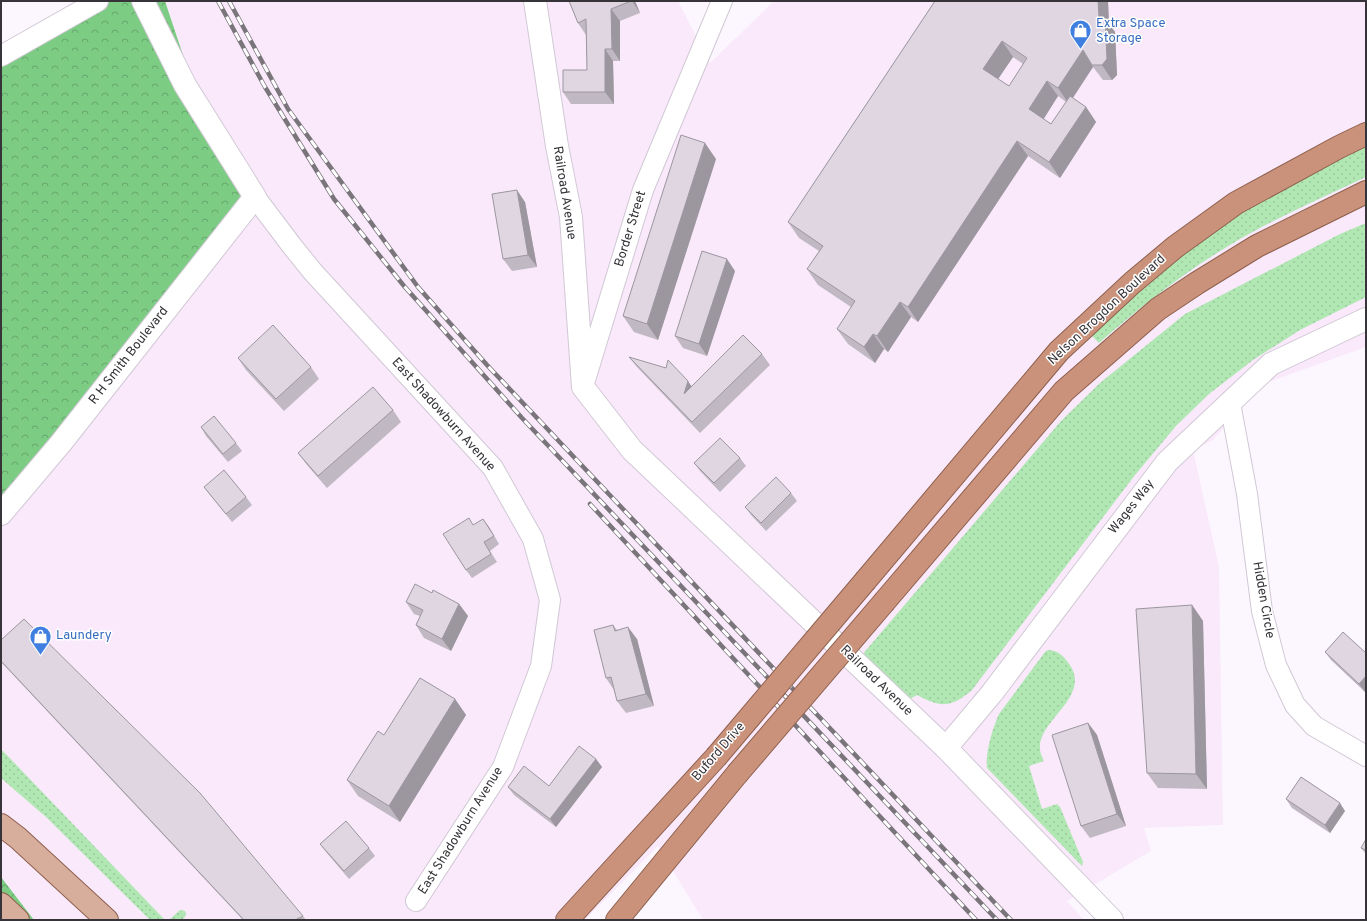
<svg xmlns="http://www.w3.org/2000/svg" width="1367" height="921" font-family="Overpass,sans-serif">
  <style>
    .commercial { fill: #f9e9fb }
    .grass { fill: url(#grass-dots) }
    .forest { fill: url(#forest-crowns) }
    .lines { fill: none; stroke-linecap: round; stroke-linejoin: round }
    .minor-casing { stroke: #d1c8d5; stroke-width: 22 }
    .tertiary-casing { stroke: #d1c8d5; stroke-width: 24 }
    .primary-casing { stroke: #8e604e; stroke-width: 24 }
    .trunk-casing { stroke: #8e604e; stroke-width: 24 }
    .minor { stroke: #fff; stroke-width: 20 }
    .tertiary { stroke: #fff; stroke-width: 22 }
    .primary { stroke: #d7ad9b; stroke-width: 22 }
    .trunk { stroke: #ca927a; stroke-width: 22 }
    .rail-casing { stroke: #79757b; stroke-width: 4.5 }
    .rail { stroke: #fff; stroke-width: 3; stroke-dasharray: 9; stroke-linecap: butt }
    .trunk-bridge-casing { stroke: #8e604e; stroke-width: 24; stroke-linecap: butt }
    .trunk-bridge { stroke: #ca927a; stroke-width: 22 }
    .wall { fill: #c0b8c2; fill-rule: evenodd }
    .shaded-wall { fill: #9c969e }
    .building { fill: #dfd6e2; stroke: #9c969e; fill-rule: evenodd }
    .labels { text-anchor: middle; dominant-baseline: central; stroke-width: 3; stroke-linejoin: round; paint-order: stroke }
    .shop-label { font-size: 13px; fill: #366cbe; stroke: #fff; text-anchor: start }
    .street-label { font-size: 13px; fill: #373439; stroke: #fff }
  </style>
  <defs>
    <pattern id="grass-dots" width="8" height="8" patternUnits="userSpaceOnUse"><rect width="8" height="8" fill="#b0e7b3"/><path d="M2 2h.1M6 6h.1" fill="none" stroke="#98c79b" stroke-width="1.8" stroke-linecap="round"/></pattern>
    <pattern id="forest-crowns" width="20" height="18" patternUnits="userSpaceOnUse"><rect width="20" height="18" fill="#7dcc84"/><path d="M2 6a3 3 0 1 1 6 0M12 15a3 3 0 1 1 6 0" fill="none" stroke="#67a66d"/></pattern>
  </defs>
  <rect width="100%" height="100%" fill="#fcf7ff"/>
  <!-- commercial -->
  <polygon class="commercial" points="165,1 678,1 710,63 774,1 1366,1 1366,347 1263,384 1213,440 1193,450 1219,567 1223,825 1144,828 1151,851 1067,901 1084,920 703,920 658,846 585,920 34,920 1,877 1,506 195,91"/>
  <!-- grass -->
  <g class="grass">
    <path d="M1366,145V177C1320,199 1273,219 1230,245C1183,273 1140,307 1099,343L1091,335L1124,304L1178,257L1245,210Z"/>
    <path d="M1366,223V297L1300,330L1253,360L1209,394L1176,426L1135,475L972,690C951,708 941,708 917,695L910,699L862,655L1061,421L1100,383L1185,314L1340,234Z"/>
    <path d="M1048,650C1055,650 1062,654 1066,660C1097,695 1037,719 1040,749C1040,753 1042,757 1044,761L1029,766L1042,809L1057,804L1060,807L1083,862L1082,866L987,768C985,753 993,727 999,714L1045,652Z"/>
    <polygon points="1,749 165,920 150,920 46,817 1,778"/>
    <path d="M180,910L185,911C189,921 176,920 169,920Z"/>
  </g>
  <!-- forest -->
  <g class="forest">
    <polygon points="108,1 165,1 195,91 249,196 1,506 1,51"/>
    <polygon points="1,877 34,920 1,920"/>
  </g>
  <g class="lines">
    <defs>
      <g id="minor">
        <polyline points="1,56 98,1"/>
        <polyline points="255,197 292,246 313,272 493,468 533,539 550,600 541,666 503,767 416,901"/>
        <polyline points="584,383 643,190 722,1"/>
        <polyline points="1230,403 1247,494 1262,611 1276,665 1295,705 1314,726 1366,756"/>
      </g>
      <g id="tertiary">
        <polyline points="535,1 557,146 571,217 583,387 632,450 946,748 1112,920"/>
        <polyline points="1,514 61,443 255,197 185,85 143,1"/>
        <polyline points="946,748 992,693 1167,462 1271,364 1366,319"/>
      </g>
      <g id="primary">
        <polyline points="1,825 18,838 107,920"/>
        <polyline points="1,904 18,920"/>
      </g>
      <g id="trunk">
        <polyline points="866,580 1059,351 1132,283 1175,247 1236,203 1339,147 1366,134"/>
        <polyline points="885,601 1064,391 1158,309 1197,283 1257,246 1366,192"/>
        <polyline points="567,920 716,757"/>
        <polyline points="617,920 737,774"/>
      </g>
    </defs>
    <!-- minor casing -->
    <use href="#minor" class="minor-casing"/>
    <!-- tertiary casing -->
    <use href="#tertiary" class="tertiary-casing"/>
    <!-- primary casing -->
    <use href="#primary" class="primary-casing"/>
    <!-- trunk casing -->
    <use href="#trunk" class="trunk-casing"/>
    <!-- minor -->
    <use href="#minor" class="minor"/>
    <!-- tertiary -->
    <use href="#tertiary" class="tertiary"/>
    <!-- primary -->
    <use href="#primary" class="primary"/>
    <!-- trunk -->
    <use href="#trunk" class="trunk"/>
    <defs>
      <g id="rail">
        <polyline points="218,1 265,87 334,199 404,286 522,418 997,920"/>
        <polyline points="229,1 288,109 418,287 487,365 1011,920"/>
        <polyline points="590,504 976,920"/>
      </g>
    </defs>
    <!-- rail casing -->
    <use href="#rail" class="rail-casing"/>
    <!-- rail -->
    <use href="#rail" class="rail"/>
    <defs>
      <g id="trunk-bridge">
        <polyline points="716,757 866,580"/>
        <polyline points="737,774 885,601"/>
      </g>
    </defs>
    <!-- trunk-bridge casing -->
    <use href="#trunk-bridge" class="trunk-bridge-casing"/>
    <!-- trunk-bridge -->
    <use href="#trunk-bridge" class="trunk-bridge"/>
  </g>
  <!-- wall -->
  <g class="wall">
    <polygon points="569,1 635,1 640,13 620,21 620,61 613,61 614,104 571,104 563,92 587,70 586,35 578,23"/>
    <path d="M935,1H1108L1109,24L1115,32L1117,75L1112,80H1103L1093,67L1072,98L1086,107L1096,122L1060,178L1028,156L918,322L911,317L888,352L884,349L875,363L848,344L837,329L851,307L818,285L807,269L819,251L799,238L788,222ZM1013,57L1023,64L1009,86L998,79ZM1058,96L1066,102L1051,124L1043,119Z"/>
    <polygon points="716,159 658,340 634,332 623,316"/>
    <polygon points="525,202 537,267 512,271 503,259"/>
    <polygon points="735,271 707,356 683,348 675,336"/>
    <polygon points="762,354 770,365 700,433 637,367 629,357 691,386"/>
    <polygon points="238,358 311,367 319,379 284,411 246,370"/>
    <polygon points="393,410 401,422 327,488 307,465 298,453"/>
    <polygon points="201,427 236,443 242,451 228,462 206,436"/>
    <polygon points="740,458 746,466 720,492 700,471 694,463"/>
    <polygon points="204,487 246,497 252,505 232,522 210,495"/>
    <polygon points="791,493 797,501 766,531 751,515 745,507"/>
    <polygon points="483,519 499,544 490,551 497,562 472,578 466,570 474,525"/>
    <polygon points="432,593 459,604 468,616 451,651 424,638 416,625 420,616 414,614 406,602"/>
    <polygon points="1192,605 1203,621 1207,789 1158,788 1147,773"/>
    <polygon points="613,625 617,630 637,639 654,706 626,713 617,701 614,690 606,678"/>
    <polygon points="1,640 303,916 306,920 243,920 1,662"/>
    <polygon points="1325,652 1366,653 1366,690 1365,692 1331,660"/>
    <polygon points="455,699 466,715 400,822 358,796 347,780 384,735"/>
    <polygon points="1088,723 1097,735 1126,826 1090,838 1081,826"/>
    <polygon points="596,759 602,767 556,827 514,795 508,787 549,786"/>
    <polygon points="1286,799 1345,811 1330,833 1292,808"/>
    <polygon points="1366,839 1366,854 1361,848"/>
    <polygon points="320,844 369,848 375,856 349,879 326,852"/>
  </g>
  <!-- shaded-wall -->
  <g class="shaded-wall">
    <polygon points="632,1 635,1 640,13"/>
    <polygon points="1098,1 1108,1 1109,24 1115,32 1117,75 1112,80 1102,65"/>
    <polygon points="611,9 620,21 620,61 612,49"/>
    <polygon points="1002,41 1013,57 994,85 983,69"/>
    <polygon points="605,49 613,61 614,104 605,92"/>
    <polygon points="1083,50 1093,67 1069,104 1058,88"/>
    <polygon points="1047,81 1058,96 1040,125 1029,109"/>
    <polygon points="1086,107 1096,122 1060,178 1049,162"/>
    <polygon points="1017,141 1028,156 918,322 908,307"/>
    <polygon points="705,143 716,159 658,340 647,324"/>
    <polygon points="517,190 525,202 537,267 528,255"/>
    <polygon points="727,259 735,271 707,356 699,344"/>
    <polygon points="900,302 911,317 888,352 877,336"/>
    <polygon points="873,334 884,349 875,363 864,347"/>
    <polygon points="688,381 695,392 684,394"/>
    <polygon points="483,519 489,527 499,544 494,536"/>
    <polygon points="459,604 468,616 451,651 442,639"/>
    <polygon points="1192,605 1203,621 1207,789 1196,774"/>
    <polygon points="628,627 637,639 654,706 646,694"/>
    <polygon points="1366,676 1366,690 1365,692 1359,684"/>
    <polygon points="455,699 466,715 400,822 389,806"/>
    <polygon points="1088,723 1097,735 1126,826 1117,814"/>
    <polygon points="596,759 602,767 556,827 550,819"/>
    <polygon points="1340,803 1345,811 1330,833 1325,825"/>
  </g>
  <!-- building -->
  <g class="building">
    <polygon points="569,1 631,1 611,9 612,49 605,49 605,92 563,92 563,70 587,70 586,19 578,23"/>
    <path d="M935,1H1098L1099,17H1105L1107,59L1102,65H1092L1083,50L1058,88L1047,81L1029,109L1051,124L1070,96L1086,107L1049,162L1017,141L908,307L900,302L877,336L873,334L864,347L837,329L855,301L807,269L823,246L788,222ZM1002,41L1027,58L1009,86L983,69Z"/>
    <polygon points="681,135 705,143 647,324 623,316"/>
    <polygon points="517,190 528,255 503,259 492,194"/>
    <polygon points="702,251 727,259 699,344 675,336"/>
    <polygon points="273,325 311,367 276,399 238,358"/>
    <polygon points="743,335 762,354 692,422 629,357 666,368 668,360 688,381 684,394"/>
    <polygon points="373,387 393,410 318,476 298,453"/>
    <polygon points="214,416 236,443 223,454 201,427"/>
    <polygon points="720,438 740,458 714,483 694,463"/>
    <polygon points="224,470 246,497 226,514 204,487"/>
    <polygon points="776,477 791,493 761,523 745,507"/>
    <polygon points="469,518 473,525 483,519 494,536 484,542 491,554 466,570 443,534"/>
    <polygon points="415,584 432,593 433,590 459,604 442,639 416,625 423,610 406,602"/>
    <polygon points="1192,605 1196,774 1147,773 1136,609"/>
    <polygon points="24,619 200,793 303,916 295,920 244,920 1,661 1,640"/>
    <polygon points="613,625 615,631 628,627 646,694 617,701 611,677 606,678 594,630"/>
    <polygon points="1343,632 1366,653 1366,676 1359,684 1325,652"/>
    <polygon points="420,678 455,699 389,806 347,780 378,731 384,735"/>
    <polygon points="1088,723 1117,814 1081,826 1052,735"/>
    <polygon points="579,746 596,759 550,819 508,787 524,766 549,786"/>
    <polygon points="1301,777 1340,803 1325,825 1286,799"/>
    <polygon points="346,821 369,848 344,871 320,844"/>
    <polygon points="1366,839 1366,850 1361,848"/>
  </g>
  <!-- icons -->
  <defs>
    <symbol id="shop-pin" viewBox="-11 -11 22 30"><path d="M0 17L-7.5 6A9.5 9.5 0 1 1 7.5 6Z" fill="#3f7fe0" stroke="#fff"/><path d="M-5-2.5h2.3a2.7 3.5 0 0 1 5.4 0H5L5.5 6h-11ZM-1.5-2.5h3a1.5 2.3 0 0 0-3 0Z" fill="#fff"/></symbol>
  </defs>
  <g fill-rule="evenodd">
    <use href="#shop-pin" x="1068" y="18" width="25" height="34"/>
    <use href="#shop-pin" x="28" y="624" width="25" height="34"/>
  </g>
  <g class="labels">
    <!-- shop labels -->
    <g class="shop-label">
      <text x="1096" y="24">Extra Space<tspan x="1096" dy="15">Storage</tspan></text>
      <text x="56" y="636">Laundery</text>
    </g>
    <!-- street labels -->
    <g class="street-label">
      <text transform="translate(564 193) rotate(81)">Railroad Avenue</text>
      <text transform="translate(631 229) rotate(-73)">Border Street</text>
      <text transform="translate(1107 310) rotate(-43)">Nelson Brogdon Boulevard</text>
      <text transform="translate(129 356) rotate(-52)">R H Smith Boulevard</text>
      <text transform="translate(443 415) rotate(48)">East Shadowburn Avenue</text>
      <text transform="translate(1132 507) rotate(-52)">Wages Way</text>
      <text transform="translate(1263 600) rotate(80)">Hidden Circle</text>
      <text transform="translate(876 681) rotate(44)">Railroad Avenue</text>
      <text transform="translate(719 752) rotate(-49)">Buford Drive</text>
      <text transform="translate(461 831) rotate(-58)">East Shadowburn Avenue</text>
    </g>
  </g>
  <!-- border -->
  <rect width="1367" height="921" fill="none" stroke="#373439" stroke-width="4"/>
</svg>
